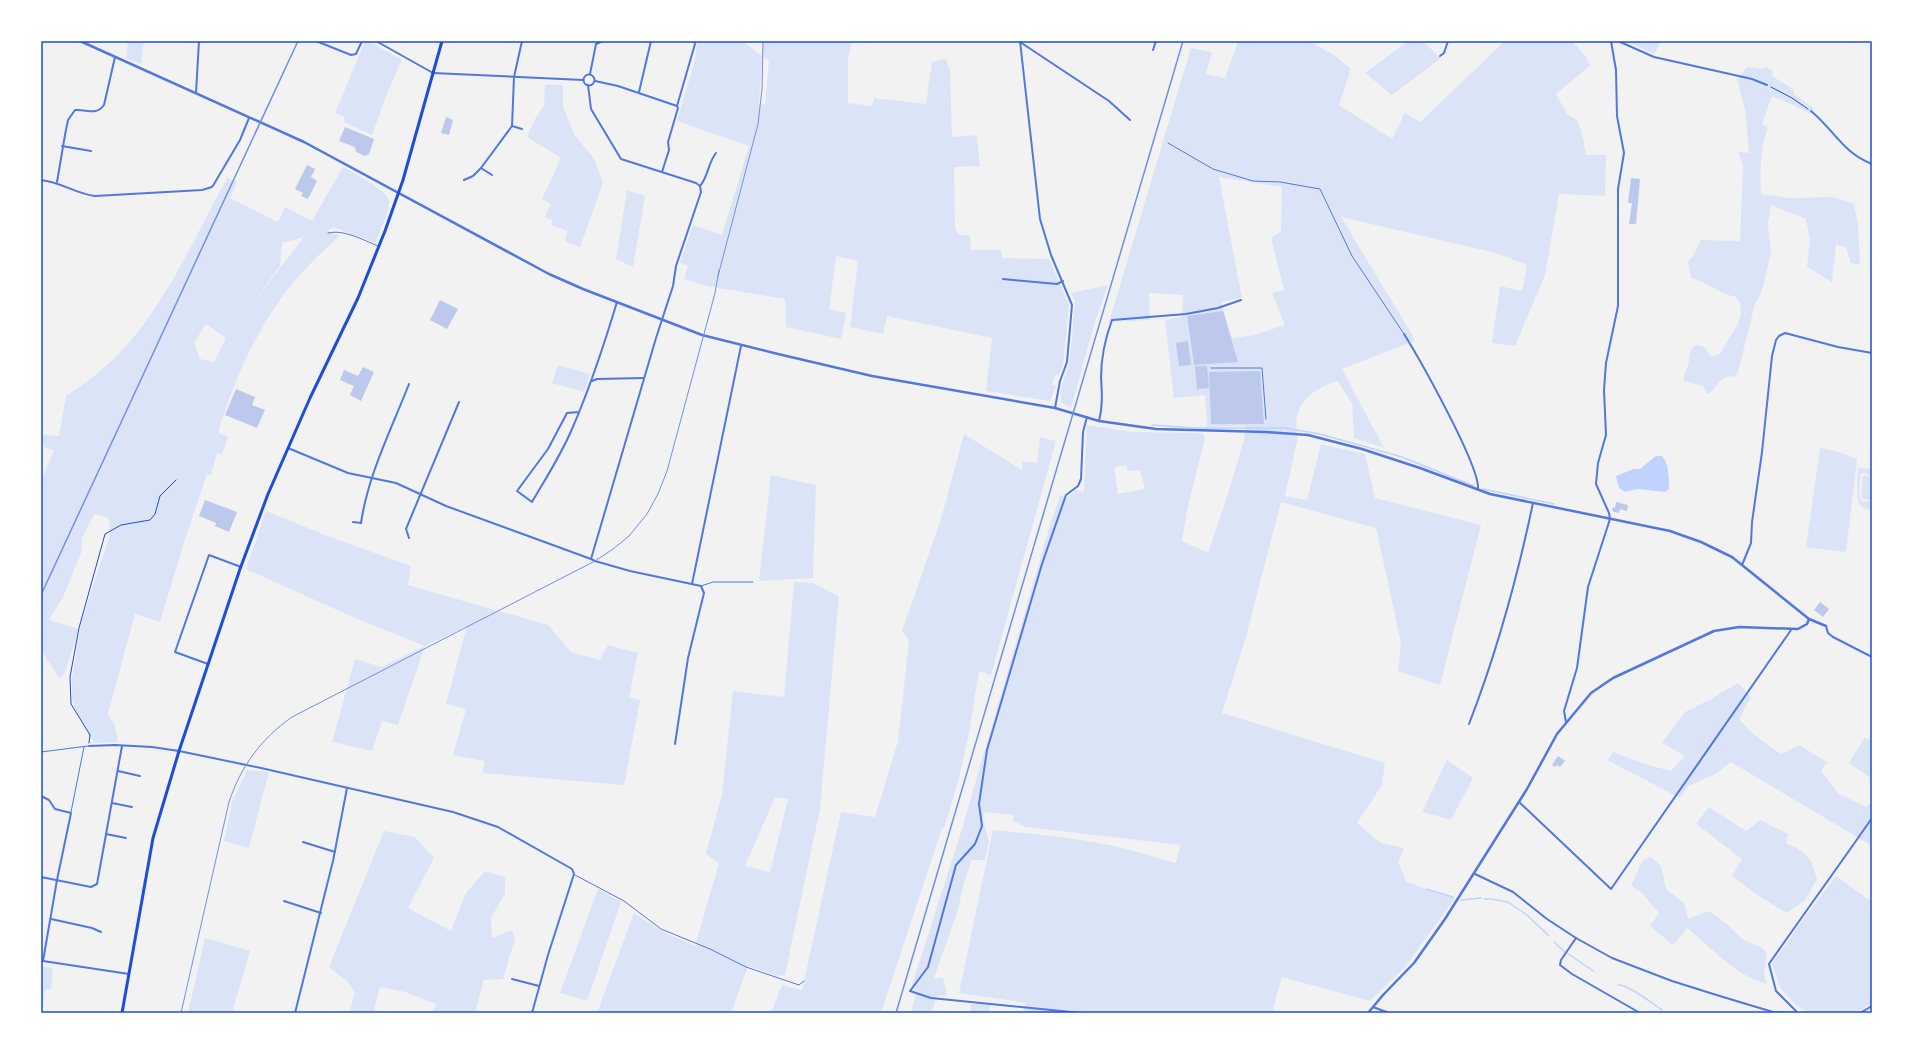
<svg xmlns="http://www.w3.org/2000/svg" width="1913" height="1054" font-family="'Varela Round',sans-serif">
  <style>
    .green { fill: #dbe4f7; fill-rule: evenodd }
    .water { fill: #bfd3fe }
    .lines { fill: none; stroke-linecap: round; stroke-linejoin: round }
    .stream { stroke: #bfd3fe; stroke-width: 1.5 }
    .building { fill: #bdc9ec }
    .path { stroke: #1d4ed8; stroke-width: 1 }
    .service { stroke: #5277de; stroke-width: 1 }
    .minor { stroke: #5277de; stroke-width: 2 }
    .tertiary { stroke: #5277de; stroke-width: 2.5 }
    .secondary { stroke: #1d4ed8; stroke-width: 3 }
    .tram { stroke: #7290e2; stroke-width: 1 }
    .rail { stroke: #7290e2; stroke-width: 1.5 }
    .neatline { fill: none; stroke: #1d4ed8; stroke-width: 1.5 }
  </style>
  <rect width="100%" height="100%" fill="#f2f2f2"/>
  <!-- green -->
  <g class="green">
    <polygon points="128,41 144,41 141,64 126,58"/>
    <polygon points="365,41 368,41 402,60 388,91 372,135 343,122 345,117 335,113"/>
    <path d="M697,41H742L762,56L763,41H852L848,58V103L872,106L874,98L926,104L932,62L946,59L950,72L952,137L977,135L980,166L954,167L955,228L958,234L970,236L971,250H1001L1002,258L1049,259L1069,305L1063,365L1059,375H1055L1052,385L1056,386L1050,401L986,391L992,338L887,316L883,334L850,327L858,261L836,256L829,309L846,313L841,339L786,327L785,299L706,286L684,279L688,266L680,263L693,225L722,235L749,146L677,121L695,60ZM762,56L769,61L765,105L759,104Z"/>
    <path d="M1238,41H1309L1337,57L1351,69L1339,105L1392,139L1405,113L1420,122L1505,41H1572L1587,58L1590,66L1556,94L1567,114L1577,120L1579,127L1581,128L1586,155H1606L1605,196L1559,194L1545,275L1515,346L1492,343L1500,286L1522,291L1527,265L1496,253L1341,217L1413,336L1414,341L1342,369L1384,448L1354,438L1352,404L1338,381C1311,389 1290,406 1298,437L1285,496L1307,500L1321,444L1365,454L1375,498L1481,525L1440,685L1398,671L1401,643L1376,528L1281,502L1245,640L1222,713L1385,763L1382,785L1357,823L1381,843L1404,848L1398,862L1406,881L1427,890L1455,898L1405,967L1370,1001L1282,977L1272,1013H1024L1026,1003L959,993L993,830C1037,834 1080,838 1123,848C1141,852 1158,859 1176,863L1180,845L1026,827L1013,821L1014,815L984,812L983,820L989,841L985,860H972L963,886L958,910L934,978H943L947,995L937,996L931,1013H911L916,993L912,985L961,832L1051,522L1061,494L1066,499L1075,490L1084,492L1087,425L1131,432L1202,433L1205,437L1187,511L1182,541L1208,553L1228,494L1245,436V426L1207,427L1205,395L1174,398L1165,320L1182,317L1183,295L1149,293L1150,320L1109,322L1191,48L1212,52L1206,74L1225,78ZM1219,177L1282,187L1281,231L1271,238L1284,290L1272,293L1285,325L1254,335L1232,338L1221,302L1242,298ZM1126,465L1128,471L1140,470L1145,489L1118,494L1114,467Z"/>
    <polygon points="1408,41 1422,41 1441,58 1392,95 1365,73"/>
    <polygon points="1626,41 1662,41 1654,54"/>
    <path d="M1747,67L1762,69L1766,67L1773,71L1772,76L1793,89L1794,94L1814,109L1810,114L1804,110L1772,96L1762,124L1768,128C1760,148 1760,173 1761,194L1790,198L1832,197L1854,204L1858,224L1860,265L1851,263L1846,247L1836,244L1832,282L1807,267L1810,240L1806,219L1771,205L1768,224L1771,252L1765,280L1760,296L1755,304L1738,372L1734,377C1719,374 1718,389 1708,394L1703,386L1684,381C1683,374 1686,372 1688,366C1690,360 1688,346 1698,345C1706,345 1707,353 1712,357L1721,353C1728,336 1751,316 1736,297C1719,294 1707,282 1691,278L1688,261L1692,258L1701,240L1740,241L1743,164L1738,152L1749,153L1745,109L1737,80Z"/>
    <polygon points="545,85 563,85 563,107 574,134 594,159 603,183 580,247 565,241 567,231 551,225 553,220 545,217 551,204 542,199 561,158 527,137 535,119 544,106"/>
    <path d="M343,167C353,173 388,190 389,201C390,211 379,233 376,243L333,227L328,231L339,236C322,252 305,268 290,286C257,329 233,381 218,433L228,437L222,454L217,453L211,475L207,474L185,539L160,622L135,614L108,714L115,726L118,742L94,743L75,710L72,699V678L81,623L110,535L109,518L94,514L82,538L81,553L64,595L49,620L79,629L64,674L59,678L41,650V480L54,451L41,446L43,435L59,436L66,396C88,382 109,365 127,345C169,297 197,233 227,178L237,182L230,198L278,222L285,207L312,221ZM304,237L254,302L280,266L282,243ZM206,324L226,338L214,362L200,359L194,343Z"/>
    <polygon points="627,190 645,196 633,267 616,259"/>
    <path d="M1108,285L1095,321L1071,408L1062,403C1057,387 1069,373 1070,357C1072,339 1073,320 1075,301L1071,293Z"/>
    <polygon points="558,365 590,374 584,392 552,383"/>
    <polygon points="964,434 1022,470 1022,461 1037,463 1040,437 1056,441 991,675 979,671 969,733 958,782 944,828 942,828 881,1013 771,1013 782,985 802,990 841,812 875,817 898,741 909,641 902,631 941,519"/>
    <polygon points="1820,448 1836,451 1857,459 1846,552 1806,547"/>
    <path d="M1858,468L1872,469V475L1861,473L1859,491L1861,501L1872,502V510C1869,509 1865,509 1863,508C1854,502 1858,477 1858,468Z"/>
    <polygon points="771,475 816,485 813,578 759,581"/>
    <polygon points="1863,475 1872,477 1870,500 1862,499 1861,490"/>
    <polygon points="266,511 325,535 411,566 408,585 548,625 571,652 600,660 608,645 638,653 629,697 640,700 624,785 482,773 485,761 453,755 466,709 446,704 467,626 425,646 398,725 382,721 372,751 332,742 355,659 382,667 425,646 355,618 246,569"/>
    <path d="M794,582L813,583L839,596L820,809L785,975L778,976L748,966L731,1013H597L634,913L665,933L695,946L719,863L706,854L722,794L733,691L784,697ZM775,797L788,799L770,872L745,866Z"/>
    <polygon points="1738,683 1751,697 1739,719 1753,734 1781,754 1799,745 1827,762 1821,771 1839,794 1866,807 1872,801 1872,846 1731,762 1714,775 1688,786 1680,798 1607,760 1613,752 1645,764 1671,771 1685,756 1662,743 1685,712 1711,699"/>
    <polygon points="1865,737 1872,742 1872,779 1849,763"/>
    <polygon points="1447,760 1473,778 1451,820 1422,812"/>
    <polygon points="247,770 269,772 249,848 224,841 232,802"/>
    <path d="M1709,807L1746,831L1760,820L1788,834L1786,843C1807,853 1811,856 1817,879L1805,900L1787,913L1760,897L1732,876L1742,859L1696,824Z"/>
    <polygon points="384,831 415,837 434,858 408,908 451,931 466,893 485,871 505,877 505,894 491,918 492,938 512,930 515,939 503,979 484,980 475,1013 433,1013 436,1004 405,992 380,987 373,1013 349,1013 355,993 348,982 329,967"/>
    <path d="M1650,857L1661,866L1666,889L1685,904L1688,919L1709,911L1729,926L1742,939L1762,948L1767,953L1764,975L1767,984C1739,978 1709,946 1687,928L1673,945L1650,926L1659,913L1641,892L1631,886L1642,861Z"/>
    <polygon points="1836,876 1872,902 1872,1003 1858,1012 1851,1013 1810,1013 1797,1006 1781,989 1772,964 1802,921"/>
    <polygon points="598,889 621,902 587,1001 560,993"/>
    <polygon points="205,938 250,951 232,1013 188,1013"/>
    <polygon points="41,966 53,968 51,989 45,989 43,1002 41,1002"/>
    <polygon points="971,1004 991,1005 988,1013 970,1013"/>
  </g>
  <!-- water -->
  <path class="water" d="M1656,456H1662C1669,464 1669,478 1669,489L1665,492L1638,489L1625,492L1619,488L1616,476L1634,469H1640Z"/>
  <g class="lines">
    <!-- stream -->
    <g class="stream">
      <polyline points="1152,425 1195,428 1285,428 1320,434 1402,457 1474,486"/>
      <polyline points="1483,489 1554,504"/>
      <polyline points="1426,889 1453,897"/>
      <polyline points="1484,899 1489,899"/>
      <polyline points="1491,899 1508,902 1527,915 1549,936"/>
      <polyline points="1461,900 1481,898"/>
      <polyline points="1554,942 1565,952"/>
      <polyline points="1567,953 1593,971"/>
      <path d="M1618,985C1628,984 1653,1004 1662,1010"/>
    </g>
  </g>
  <!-- building -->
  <g class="building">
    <polygon points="446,117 453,120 449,135 441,133"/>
    <polygon points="345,127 374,139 369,154 365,156 356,152 355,147 339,141"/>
    <polygon points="307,165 315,169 311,177 317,181 308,199 301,196 303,193 295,189"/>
    <polygon points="1631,178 1640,179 1636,224 1629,224 1632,203 1628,203"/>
    <polygon points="440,300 458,309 447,329 430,320"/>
    <polygon points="1223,311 1238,362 1194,365 1187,316"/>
    <polygon points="1188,341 1191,365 1179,366 1176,343"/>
    <polygon points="1195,366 1207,366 1209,388 1197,389"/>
    <polygon points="363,367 374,372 361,401 350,395 354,386 340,380 344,370 358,376"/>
    <polygon points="1260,371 1264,424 1211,424 1209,372"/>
    <polygon points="236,389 255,397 252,405 265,410 257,428 225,415"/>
    <polygon points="205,500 237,512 229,532 215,526 216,523 199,516"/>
    <polygon points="1616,502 1628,505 1627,511 1620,509 1619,513 1614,512 1612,510 1613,507 1615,508"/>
    <polygon points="1820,602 1829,609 1823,617 1814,610"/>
    <polygon points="1558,756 1565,761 1560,767 1557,765 1555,767 1552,765"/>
  </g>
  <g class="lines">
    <!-- path -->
    <g class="path">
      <polyline points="1771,87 1792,98 1808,109"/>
      <polyline points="89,743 90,735 71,704 70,677 79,628 105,534 121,525 150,520 155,514 160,496 176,480"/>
    </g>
    <!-- service -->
    <g class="service">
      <polyline points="1168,143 1213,169 1253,181 1280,182 1320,189 1352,256 1404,334"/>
      <path d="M328,233C344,229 363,240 378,246"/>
      <polyline points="1211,368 1262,368 1266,419"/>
      <polyline points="701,586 713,582 753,582"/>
      <polyline points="41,752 88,746"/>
      <polyline points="71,812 84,747"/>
      <polyline points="575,875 624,901 661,929 710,949 746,967 799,985 804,981"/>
    </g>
    <!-- minor -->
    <g class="minor">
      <polyline points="316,41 351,55 356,54 362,41"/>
      <polyline points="376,41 433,73 583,80"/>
      <polyline points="1020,41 1040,219 1051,255 1072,305 1067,362 1060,381 1055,408"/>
      <polyline points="1618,41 1654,57 1752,79 1767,85"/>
      <polyline points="1020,42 1109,101 1130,120"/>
      <polyline points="1153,50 1156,41"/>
      <polyline points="1440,56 1444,53 1448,41"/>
      <polyline points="590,74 596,44 603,41"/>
      <circle cx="589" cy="80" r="5.5"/>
      <polyline points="595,81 618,86 677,106"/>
      <polyline points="588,85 591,109 621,159 696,183 700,186"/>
      <polyline points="639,92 651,41"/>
      <polyline points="196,93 199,41"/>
      <path d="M1811,111C1835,131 1842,152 1872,164"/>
      <polyline points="512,126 522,129"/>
      <polyline points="62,146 91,151"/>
      <polyline points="481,168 492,175"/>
      <polyline points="662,172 669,150 668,142 678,108 677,106 695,44 694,41"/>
      <path d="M41,180C61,182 76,194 95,196L202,190L212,187L214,184L240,140L249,118"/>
      <polyline points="464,180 473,176 481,168 512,126 514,77 522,41"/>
      <path d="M57,182L65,135L68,120L75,110C87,109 96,116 104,105L115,57"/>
      <polyline points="1003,279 1057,284 1063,281"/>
      <path d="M1404,334C1419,358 1480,466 1478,489"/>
      <polyline points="592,381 597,379 644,378"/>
      <path d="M579,412L567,413L548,449L517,491L532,502C546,478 561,455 572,429C590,388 604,345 617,302"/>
      <path d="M1099,421C1103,405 1102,393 1101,378C1101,358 1105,339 1112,320L1186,314L1218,308L1241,300"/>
      <polyline points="288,448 348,473 396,483 446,506 591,559 595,561 630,571 701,586 704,593 702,601 688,658 675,744"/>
      <path d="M353,522L361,523C368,475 391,430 409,384"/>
      <polyline points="409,538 406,529 459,402"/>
      <path d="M591,559L656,338L673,286L676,266L701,192L700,186C708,177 708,163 716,153"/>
      <polyline points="1742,565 1751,543 1752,522 1762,452 1772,356 1776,340 1779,336 1785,333 1838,347 1872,353"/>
      <polyline points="692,584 741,346"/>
      <polyline points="1826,626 1828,633 1833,637 1872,657"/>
      <polyline points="208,664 175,652 209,555 241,567"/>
      <polyline points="1566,722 1564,711 1577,668 1588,587 1610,519 1609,513 1596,484 1598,463 1606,435 1604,390 1606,363 1618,306 1618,189 1624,153 1617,116 1616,70 1611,41"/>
      <path d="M1469,724C1497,652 1517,579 1533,503"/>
      <polyline points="89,746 115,745 152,747 179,751 261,768 453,812 498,827 572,869 574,874 548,955 532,1013"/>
      <polyline points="118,771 140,776"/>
      <polyline points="41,796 49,800 55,809 71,813 57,880 43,961 129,974"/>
      <polyline points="1519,802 1611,889 1791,630"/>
      <polyline points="112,803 132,807"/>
      <polyline points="106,834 126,838"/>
      <polyline points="303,842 335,852"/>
      <polyline points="1475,874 1513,892 1547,919 1576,938 1612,958 1672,981 1723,997 1773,1012 1799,1013"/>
      <polyline points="41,877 91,887 97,884 122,746"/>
      <polyline points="284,901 321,913"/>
      <polyline points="51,919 92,928 101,932"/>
      <polyline points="1576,938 1561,960 1560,965 1572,974 1640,1013"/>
      <polyline points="512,979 539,986"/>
      <polyline points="1373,1007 1389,1013"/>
      <path d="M1796,1011L1776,991L1769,964C1803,915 1838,867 1872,818"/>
      <polyline points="295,1013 333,861 347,788"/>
      <polyline points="1081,1013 931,998 910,991 928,967 956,865 975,844 982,826 979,804 987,750 1042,564 1066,495 1078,486 1081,479 1083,432 1087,417"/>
      <polyline points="1249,1013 1266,1013"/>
      <polyline points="1860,1013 1872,1006"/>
    </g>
    <!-- tertiary -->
    <g class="tertiary">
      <polyline points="80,41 304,142 549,274 583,289 702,335 778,354 872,376 1055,408 1099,421 1156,429 1266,432 1308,435 1362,449 1420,468 1490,494 1670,531 1701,542 1732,557 1809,619 1826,626"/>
      <polyline points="1368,1013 1383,995 1414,963 1445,919 1527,789 1557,734 1591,693 1613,678 1714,631 1739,627 1798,629 1807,624 1809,619"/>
    </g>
    <!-- secondary -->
    <polyline class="secondary" points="122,1013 153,838 179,751 240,569 268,494 310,398 358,298 385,231 403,180 442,41"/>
    <!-- tram -->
    <g class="tram">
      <polyline points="718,276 758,124 762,89 763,41"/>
      <path d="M181,1013L229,802C241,766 261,739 292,717L595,561L613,549L629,536L647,514L658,494L667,471L715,293L719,270"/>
    </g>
    <!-- rail -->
    <g class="rail">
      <polyline points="41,595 298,41"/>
      <polyline points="896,1013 1183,41"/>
    </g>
  </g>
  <!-- border -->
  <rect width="1913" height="1054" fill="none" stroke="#ffffff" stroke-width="84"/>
  <rect x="42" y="42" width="1829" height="970" class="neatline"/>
</svg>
